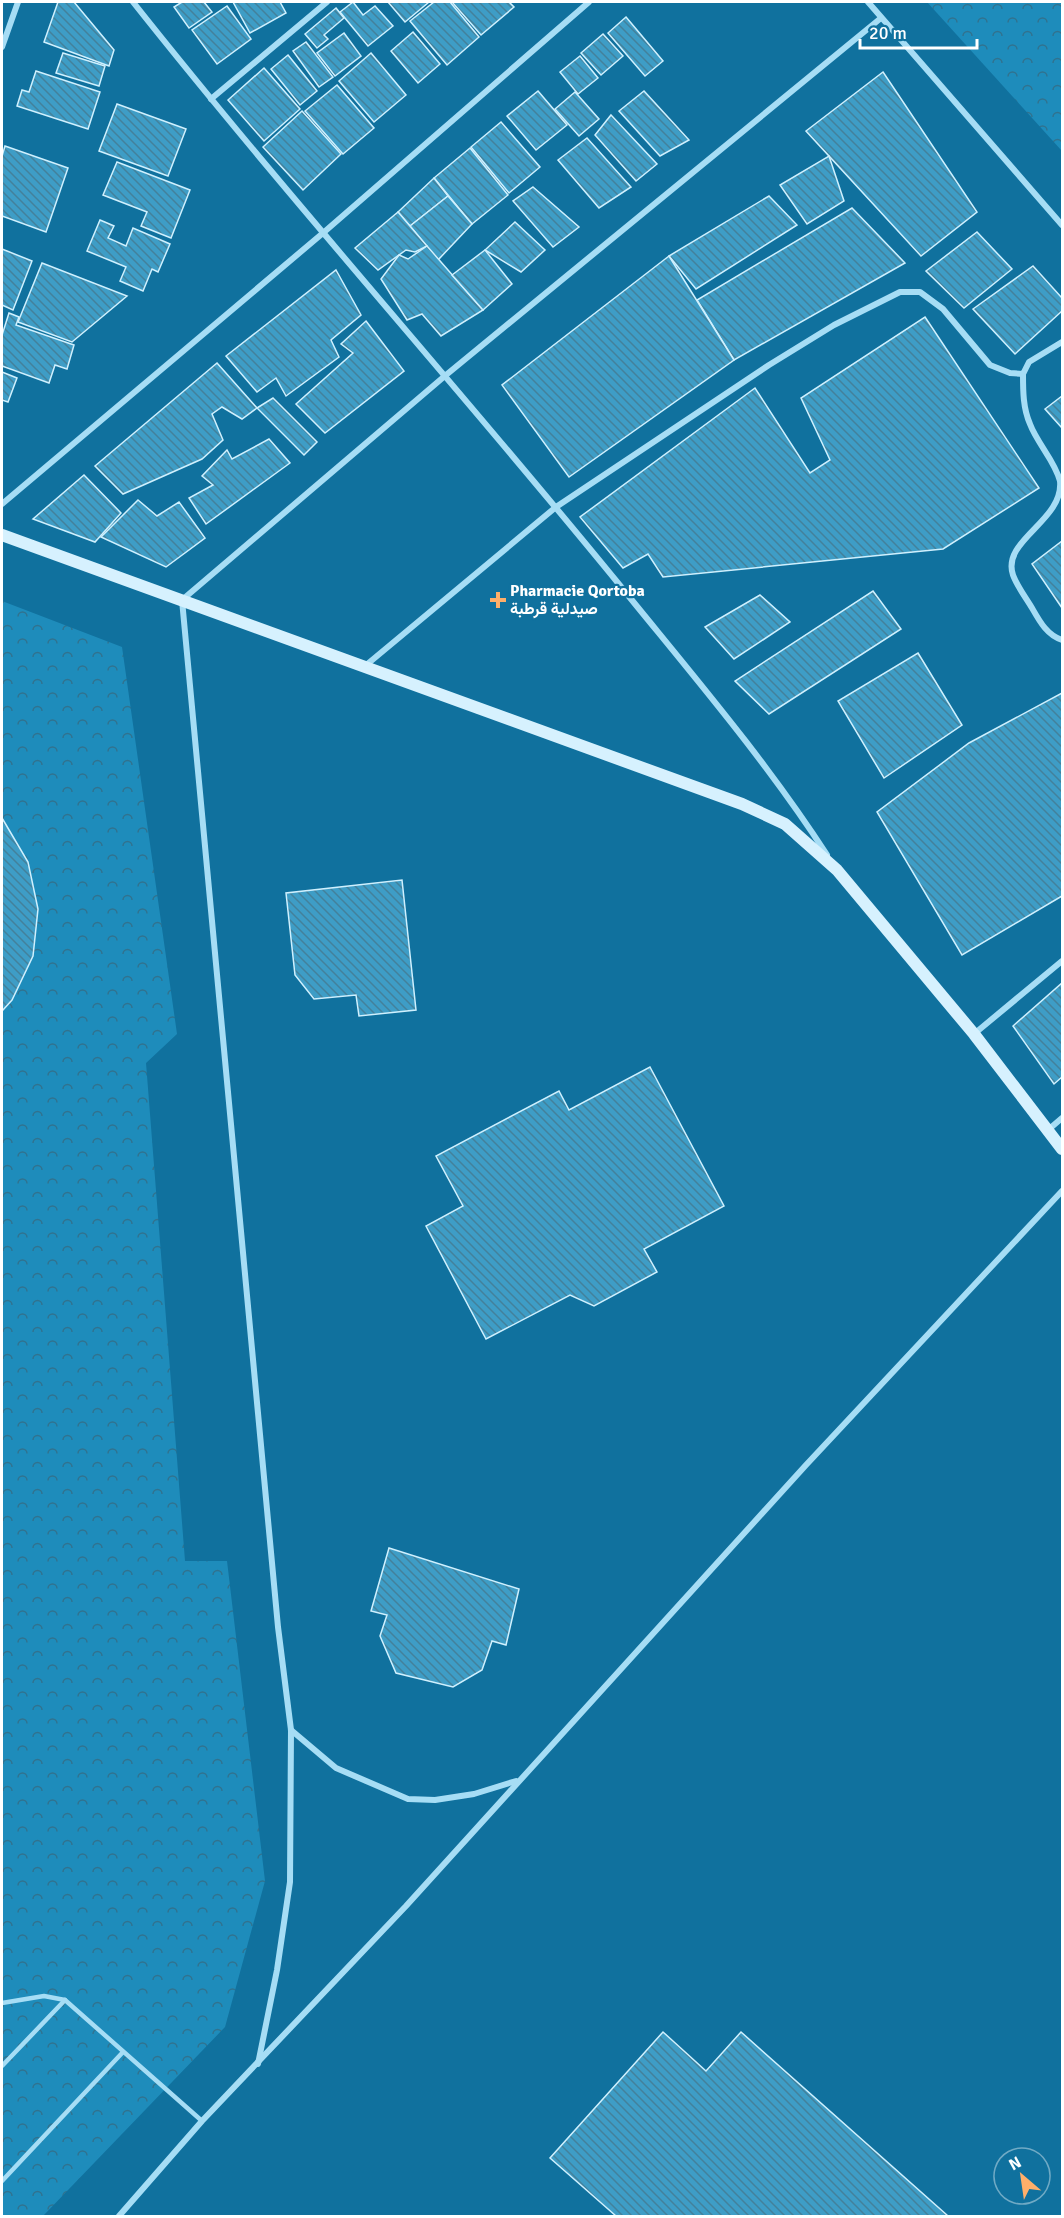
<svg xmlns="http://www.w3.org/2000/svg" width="1064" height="2218" font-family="Signika,Vazirmatn,sans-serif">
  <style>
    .forest { fill: url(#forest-crowns) }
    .building { fill: url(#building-back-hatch); stroke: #cff0fe; stroke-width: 1.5 }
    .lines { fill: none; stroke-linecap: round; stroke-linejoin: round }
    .lane { stroke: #a6ddf5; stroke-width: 4.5 }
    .street { stroke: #a6ddf5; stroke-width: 6 }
    .secondary { stroke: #d6f1fe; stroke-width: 12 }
    .poi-dot { fill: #ffaf6a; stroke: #10719e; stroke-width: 2 }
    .labels { text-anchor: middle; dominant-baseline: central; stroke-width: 4.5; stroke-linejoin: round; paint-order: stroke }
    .poi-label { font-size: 16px; font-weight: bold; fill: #fff; stroke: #10719e; text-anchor: start }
  </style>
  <defs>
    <pattern id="forest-crowns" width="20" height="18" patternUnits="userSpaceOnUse" patternTransform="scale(1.5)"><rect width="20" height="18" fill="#1e8cbb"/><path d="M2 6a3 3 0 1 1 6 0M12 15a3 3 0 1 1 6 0" fill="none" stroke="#30728f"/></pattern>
    <pattern id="building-back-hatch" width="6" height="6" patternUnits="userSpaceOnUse" patternTransform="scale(1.5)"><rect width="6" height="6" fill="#3e9dc6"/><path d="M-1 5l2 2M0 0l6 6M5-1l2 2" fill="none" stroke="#43819b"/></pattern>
  </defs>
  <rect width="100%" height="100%" fill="#10719e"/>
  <!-- forest -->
  <g class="forest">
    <polygon points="927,2 1062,2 1062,151"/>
    <polygon points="2,601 122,647 177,1034 146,1063 185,1561 227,1561 265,1881 225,2027 43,2216 2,2216"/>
  </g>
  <!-- building -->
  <g class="building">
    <polygon points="58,2 74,2 114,50 109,66 44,42"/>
    <polygon points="182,2 204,2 212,12 189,28 174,7"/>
    <polygon points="233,2 280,2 286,13 250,33"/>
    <polygon points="353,2 363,15 375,6 393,26 368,46 340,12"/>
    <polygon points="388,2 429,2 405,22"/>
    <polygon points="434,2 450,2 479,37 447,65 410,21"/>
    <polygon points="452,2 509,2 514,7 481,35"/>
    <polygon points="227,6 251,39 217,64 192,30"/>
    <polygon points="336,8 344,18 324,35 328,39 317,48 305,34"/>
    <polygon points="626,17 663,61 645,76 608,33"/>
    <polygon points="413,32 440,64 418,83 391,51"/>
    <polygon points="344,33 361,56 335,76 317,53"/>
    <polygon points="603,34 623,56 601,75 581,53"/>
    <polygon points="306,42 333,77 319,87 293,51"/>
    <polygon points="63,53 105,66 99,86 56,73"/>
    <polygon points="371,53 406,95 374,122 339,81"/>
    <polygon points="288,55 317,91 300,105 271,69"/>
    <polygon points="580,56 598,78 578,94 560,72"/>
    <polygon points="264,68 300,109 264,141 228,100"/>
    <polygon points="36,71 100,92 88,129 17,106 22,90 29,92"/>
    <polygon points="883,72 977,212 921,256 806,131"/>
    <polygon points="337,85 374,128 343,154 305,111"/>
    <polygon points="538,91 567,125 536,150 507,116"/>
    <polygon points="644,91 689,140 660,156 619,111"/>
    <polygon points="575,92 599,119 579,136 555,109"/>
    <polygon points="117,104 186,129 168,176 99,151"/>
    <polygon points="302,111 341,154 303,190 263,147"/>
    <polygon points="611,115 657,164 636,181 595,135"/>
    <polygon points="501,122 540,167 509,193 471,147"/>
    <polygon points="587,138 631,187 599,208 558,160"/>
    <polygon points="5,146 68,168 46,232 2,216 2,156"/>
    <polygon points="470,148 508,195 472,224 434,178"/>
    <polygon points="829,156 844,201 807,224 780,185"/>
    <polygon points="117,162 190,190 171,238 141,226 147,212 103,195"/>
    <polygon points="434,178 448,196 410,226 398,212"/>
    <polygon points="533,187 579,227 553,247 513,201"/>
    <polygon points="448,196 472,224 438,260 410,226"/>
    <polygon points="769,196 797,225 696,289 669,256"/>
    <polygon points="852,208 905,263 734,360 697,300"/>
    <polygon points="398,212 427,246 415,252 406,250 378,270 355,248"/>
    <polygon points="100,220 114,226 108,238 126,246 133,228 170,244 158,272 152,269 143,291 120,281 126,267 87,251"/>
    <polygon points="515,222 545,250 521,272 485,250"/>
    <polygon points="977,232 1012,269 964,308 926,271"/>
    <polygon points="427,246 483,310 441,336 422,314 407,320 381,279 399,255 408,259"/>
    <polygon points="2,249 32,261 13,310 2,305"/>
    <polygon points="485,250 512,284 483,310 452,275"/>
    <polygon points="669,256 734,360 569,477 502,385"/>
    <polygon points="42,263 127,296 72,342 18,322"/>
    <polygon points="1033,266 1062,298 1062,311 1015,354 973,309"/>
    <polygon points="336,270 361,315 331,340 339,357 286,396 276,378 257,392 226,356"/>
    <polygon points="9,313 19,317 16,325 74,345 67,369 55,365 49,383 2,366 2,335"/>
    <polygon points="925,317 1039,488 943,549 663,577 648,554 623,568 580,517 755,388 810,473 830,460 801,398"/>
    <polygon points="366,321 404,371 325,433 296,404 353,353 341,344"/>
    <polygon points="217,363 257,408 242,419 222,407 212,414 223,440 202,459 123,494 95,466"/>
    <polygon points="2,372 17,378 8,402 2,400"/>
    <polygon points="1062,396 1062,428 1045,409"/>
    <polygon points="273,398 317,442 304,455 257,408"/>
    <polygon points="269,439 290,463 206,524 189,498 213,485 202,476 227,450 232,459"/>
    <polygon points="84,475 121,513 95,542 33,519"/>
    <polygon points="138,500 157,516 179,502 205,538 166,567 101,537"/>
    <polygon points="1062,541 1062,608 1032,564"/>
    <polygon points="873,591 901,629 769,714 735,681"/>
    <polygon points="760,595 790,622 734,659 705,627"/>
    <polygon points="918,653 962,725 884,778 838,701"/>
    <polygon points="1062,693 1062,896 962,955 877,812 969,743"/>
    <polygon points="2,818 28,862 38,909 33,956 12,1000 2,1011"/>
    <polygon points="402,880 416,1010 359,1016 356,995 314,999 295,975 286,893"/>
    <polygon points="1062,983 1062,1077 1054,1084 1013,1026"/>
    <polygon points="650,1067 724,1206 644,1249 657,1272 594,1306 570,1295 486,1339 426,1226 463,1206 436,1156 559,1091 569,1110"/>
    <polygon points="389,1548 519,1589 506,1645 492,1641 482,1670 453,1687 396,1673 380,1636 387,1615 371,1611"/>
    <polygon points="663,2032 706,2071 741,2032 948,2216 616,2216 550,2158"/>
  </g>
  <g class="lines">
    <!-- lane -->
    <g class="lane">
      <polyline points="2,2003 44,1996 65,2000 202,2121"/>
      <polyline points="2,2066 65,2000"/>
      <polyline points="2,2181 123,2052"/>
    </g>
    <!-- street -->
    <g class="street">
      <path d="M133,2C290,200 459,388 618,583C690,672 765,759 827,855"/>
      <polyline points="868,2 1062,225"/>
      <polyline points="2,47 18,2"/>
      <polyline points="211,99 327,2"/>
      <path d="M1023,374C1023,391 1023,408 1030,424C1037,443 1055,461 1060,481C1064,521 1001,540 1013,575C1017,586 1026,598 1032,608C1040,622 1047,635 1062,640"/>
      <polyline points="2,504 323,233 589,2"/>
      <polyline points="365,666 556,507 769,365 834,325 900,292 920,292 943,309 990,365 1010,373 1023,374 1029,362 1062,342"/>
      <polyline points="974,1034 1062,961"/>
      <polyline points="1048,1130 1062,1118"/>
      <polyline points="291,1730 336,1768 408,1799 435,1800 474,1794 516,1781"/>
      <polyline points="258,2064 277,1970 290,1882 291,1730 278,1627 182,600 446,375 881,18"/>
      <polyline points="119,2216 202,2121 406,1906 806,1465 1062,1191"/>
    </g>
    <!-- secondary -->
    <polyline class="secondary" points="2,535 742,804 785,824 837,870 974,1034 1062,1149"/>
  </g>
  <!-- markers -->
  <path class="poi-dot" d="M495 591h6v6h6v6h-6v6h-6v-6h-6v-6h6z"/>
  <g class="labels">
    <!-- poi labels -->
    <g class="poi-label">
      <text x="510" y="591">Pharmacie Qortoba<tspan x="510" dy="18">صيدلية قرطبة</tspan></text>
    </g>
  </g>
  <!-- border -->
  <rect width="1064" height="2218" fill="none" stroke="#ffffff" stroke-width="6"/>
  <!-- north arrow -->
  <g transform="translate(1022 2176) rotate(331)"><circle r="28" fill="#10719e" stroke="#70aac5" stroke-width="1.5"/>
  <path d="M0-4.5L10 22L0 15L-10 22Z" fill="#ffaf6a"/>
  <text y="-9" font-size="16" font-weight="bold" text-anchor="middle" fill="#ffffff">N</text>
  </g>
  <!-- scale -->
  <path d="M860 39v9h117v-9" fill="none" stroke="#ffffff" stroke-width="3"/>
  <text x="869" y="39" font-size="18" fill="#ffffff" stroke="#10719e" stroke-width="4.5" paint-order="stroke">20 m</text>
</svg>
